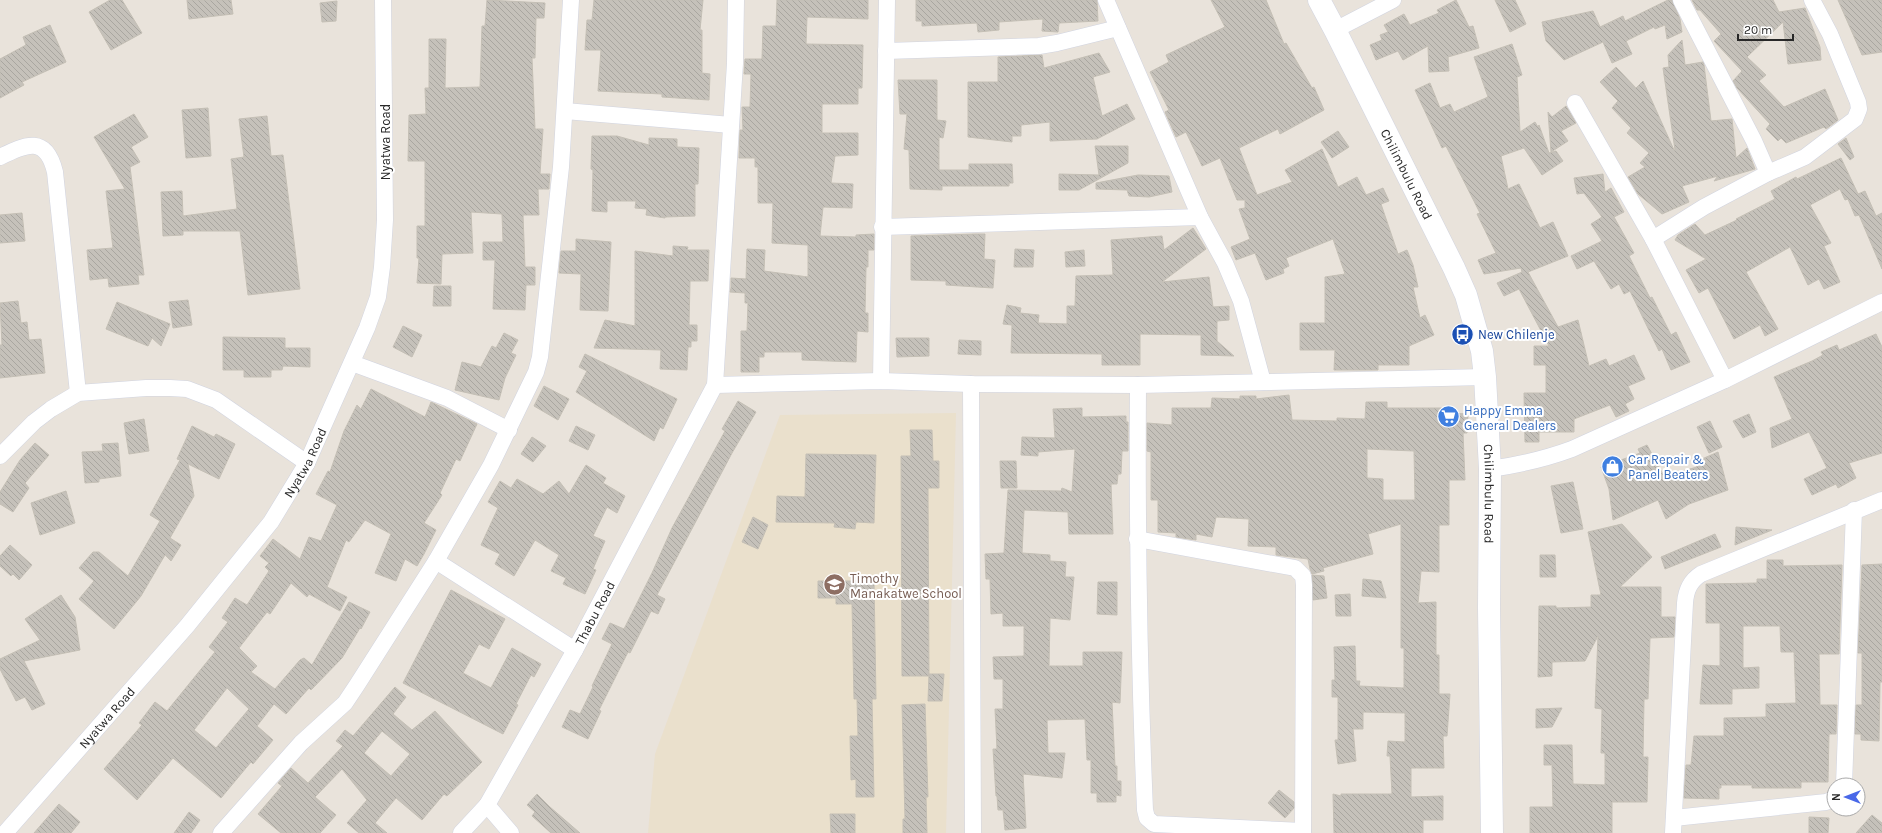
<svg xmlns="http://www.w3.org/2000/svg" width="1882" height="833" font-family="Karla,sans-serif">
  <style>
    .education { fill: #eae0cc }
    .building { fill: url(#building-back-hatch); stroke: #c4bfb5; fill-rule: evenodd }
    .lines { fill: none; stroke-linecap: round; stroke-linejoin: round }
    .minor-casing { stroke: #d1d4e0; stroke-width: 17 }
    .secondary-casing { stroke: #d1d4e0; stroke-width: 23 }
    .minor { stroke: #fff; stroke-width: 16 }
    .secondary { stroke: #fff; stroke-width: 22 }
    .labels { text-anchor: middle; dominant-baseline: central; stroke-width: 4; stroke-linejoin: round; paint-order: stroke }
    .street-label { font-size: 13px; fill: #282828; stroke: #fff }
    .transit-label { font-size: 13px; fill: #164399; stroke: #fff; text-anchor: start }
    .shop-label { font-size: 13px; fill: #366cbe; stroke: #fff; text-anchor: start }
    .education-label { font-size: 13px; fill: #785e54; stroke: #fff; text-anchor: start }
  </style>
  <defs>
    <pattern id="building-back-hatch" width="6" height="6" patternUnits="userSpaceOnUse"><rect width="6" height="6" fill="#c5c1ba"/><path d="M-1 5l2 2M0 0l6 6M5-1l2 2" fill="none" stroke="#a9a6a0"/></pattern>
  </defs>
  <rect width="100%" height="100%" fill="#e9e3db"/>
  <!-- education -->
  <polygon class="education" points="956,413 946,833 648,833 655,754 780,415"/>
  <!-- building -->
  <g class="building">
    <polygon points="110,0 122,0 142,33 111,50 89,12"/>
    <polygon points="187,0 231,0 233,14 189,19"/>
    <polygon points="487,0 545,3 544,18 536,18 535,58 532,58 535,129 543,129 540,174 550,174 549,186 549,189 538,189 539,215 523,215 525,267 535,267 535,285 526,285 525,310 493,309 495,260 483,260 483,242 503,242 502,214 471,212 473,253 442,254 441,284 417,283 419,258 417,258 417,226 425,226 425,161 408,161 409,115 426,114 425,88 429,88 429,39 446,39 445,88 480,87 482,26 485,26"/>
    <polygon points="594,0 703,0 700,30 702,30 702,73 710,74 709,100 662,97 662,94 598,91 601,50 585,50 587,20 592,20"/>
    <polygon points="777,0 868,0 868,19 807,17 806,44 863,45 862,88 858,88 858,104 822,104 822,133 858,133 858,155 835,156 831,183 853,184 852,208 823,207 820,236 856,237 856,235 874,234 874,250 868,250 868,267 866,267 865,313 868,313 868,332 857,331 856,362 802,360 802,352 764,352 764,357 759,357 759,372 741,372 741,331 747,331 748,303 745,303 745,293 730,292 731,288 731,278 746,279 747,249 765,250 764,271 808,277 808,245 772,243 773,203 758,203 758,167 755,167 755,158 739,158 740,130 743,130 742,107 750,107 751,74 744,74 745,59 762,59 763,26 776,26"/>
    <polygon points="916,0 1097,0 1098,21 1059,23 1058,32 1042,31 1043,19 999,22 999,30 978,32 977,23 922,26 922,21 916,21"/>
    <polygon points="1211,0 1266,0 1284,44 1286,43 1312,88 1314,87 1324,110 1280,134 1278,129 1239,148 1257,195 1292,182 1285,170 1322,149 1338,187 1357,177 1366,195 1383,188 1389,201 1381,204 1398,254 1407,250 1413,265 1418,287 1413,287 1420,318 1425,315 1434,335 1409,346 1409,365 1378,365 1378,370 1334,370 1335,350 1300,350 1300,323 1325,323 1325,277 1345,274 1333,239 1286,258 1289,266 1283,269 1284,273 1266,280 1255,253 1236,260 1231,247 1250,239 1239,209 1245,208 1245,200 1237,200 1220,158 1202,166 1186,132 1176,137 1165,112 1169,110 1150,72 1169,62 1166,55 1225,27"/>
    <polygon points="1456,0 1469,27 1473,26 1479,48 1448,57 1449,71 1429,72 1428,46 1403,60 1398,51 1376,60 1370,45 1382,40 1380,35 1388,32 1384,25 1404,14 1410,25 1439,13 1437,10"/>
    <polygon points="1495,0 1515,0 1526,24 1510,32"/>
    <polygon points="1668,0 1672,0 1680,19 1682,32 1667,39 1665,25 1655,29 1654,27 1626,41 1632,54 1612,63 1603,42 1564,60 1546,41 1542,22 1593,11 1600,27 1623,16 1625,21"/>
    <polygon points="1692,0 1773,0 1779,12 1805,8 1820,47 1821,60 1788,64 1783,22 1747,57 1766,75 1759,81 1784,107 1825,89 1838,120 1826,129 1824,127 1786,143 1781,138 1778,141 1766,129 1770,124 1737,88 1733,81 1742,71 1714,41 1721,34 1700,10 1697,10"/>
    <polygon points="1838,0 1882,0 1882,52 1862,55"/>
    <polygon points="337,1 336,21 322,22 320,3"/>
    <polygon points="50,25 66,62 22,82 24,85 0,98 0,59 26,45 23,37"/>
    <polygon points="1682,40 1685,65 1703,62 1704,65 1711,121 1732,119 1736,158 1747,148 1755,169 1714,181 1718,176 1682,186 1689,202 1662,214 1638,194 1628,177 1645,167 1640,163 1649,153 1627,133 1631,128 1612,108 1618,101 1600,82 1616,67 1636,88 1643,81 1674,150 1675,150 1663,68 1669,67 1668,55"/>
    <polygon points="1512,44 1522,75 1517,77 1520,132 1535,122 1538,127 1539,125 1549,153 1556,151 1563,161 1542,175 1524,148 1501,156 1508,189 1519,184 1540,228 1553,222 1568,256 1528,272 1558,327 1578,320 1589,366 1606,359 1609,366 1634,355 1645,379 1628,386 1634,399 1625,404 1629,411 1616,417 1610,405 1574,419 1574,432 1539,432 1539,442 1525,442 1524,393 1546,393 1546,365 1534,365 1534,346 1549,346 1519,289 1504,296 1497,283 1522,272 1521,268 1484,274 1478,260 1496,253 1477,214 1480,213 1446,146 1442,148 1415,90 1430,83 1440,108 1450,104 1454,112 1488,97 1474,57"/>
    <polygon points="1099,53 1110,72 1093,77 1102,116 1127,104 1135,119 1097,139 1050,141 1050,122 1021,125 1021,136 1012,136 1012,142 968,137 968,82 998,82 998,57 1042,55 1044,68"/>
    <polygon points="898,80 937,80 937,120 946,121 943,138 939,137 939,170 969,170 969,164 1012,164 1013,183 1009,183 1009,186 942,186 942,190 910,189 909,150 904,149 907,114 900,114"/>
    <polygon points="1566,106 1576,123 1561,131 1568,141 1551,152 1548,112 1552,117"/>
    <polygon points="208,108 211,156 186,158 182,110"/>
    <polygon points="134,114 148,137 131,147 140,162 130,167 144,275 138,275 139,284 109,287 108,278 90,280 87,250 113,248 106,191 125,189 94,137"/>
    <polygon points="267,116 271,156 283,155 300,289 248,295 240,231 183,231 183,235 163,236 161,192 182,191 183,216 237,209 231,159 244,157 239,119"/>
    <polygon points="1338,131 1349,147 1332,158 1321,142"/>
    <polygon points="592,136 617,136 649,145 649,138 677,139 677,147 699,148 698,184 695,184 695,216 665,217 665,218 646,215 647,209 635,208 636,201 607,201 607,212 592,211 593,170 591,169"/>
    <polygon points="1846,138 1854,157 1850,160 1838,144"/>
    <polygon points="1095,146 1128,146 1128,163 1079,190 1059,190 1059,174 1099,175"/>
    <polygon points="1841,158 1858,194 1865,191 1876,216 1882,213 1882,269 1859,215 1855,216 1848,199 1845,200 1840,189 1810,205 1831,243 1824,246 1840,282 1824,289 1819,279 1808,285 1790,247 1746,272 1778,329 1765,336 1760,325 1734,339 1708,288 1699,293 1686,270 1706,259 1675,240 1678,235 1695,224 1705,235 1737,220 1736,219 1775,199 1771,191 1796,177 1797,179"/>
    <polygon points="1603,174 1605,192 1611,188 1624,212 1614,217 1634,253 1629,256 1650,298 1652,297 1671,335 1676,332 1690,362 1671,370 1662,349 1659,351 1630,291 1624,294 1619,284 1611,289 1594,261 1577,269 1571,256 1602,241 1591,224 1602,217 1584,193 1577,194 1574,178"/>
    <polygon points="1138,175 1169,176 1172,192 1149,197 1129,196 1127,190 1096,189 1096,183"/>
    <polygon points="22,213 25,241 0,243 0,215"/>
    <polygon points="1193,228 1206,249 1162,282 1209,277 1213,307 1229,306 1229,320 1217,321 1217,341 1234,356 1201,355 1201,335 1140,334 1140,365 1102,365 1102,354 1011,353 1012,325 1003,324 1007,305 1021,308 1020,313 1039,315 1038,323 1067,324 1067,306 1075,306 1076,276 1113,275 1111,240 1162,236 1164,250"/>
    <polygon points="976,234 985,234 984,259 995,260 993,288 946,285 946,281 911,280 911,236"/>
    <polygon points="576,239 611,242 608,311 580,310 581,274 559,273 561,251 576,251"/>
    <polygon points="673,246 688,247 687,250 709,250 708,281 690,281 689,325 697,325 697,341 691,341 691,347 688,347 687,370 660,369 661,350 594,348 605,320 635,326 635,251 673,256"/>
    <polygon points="1015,249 1034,250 1033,267 1014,267"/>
    <polygon points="1084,250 1085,266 1066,267 1065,252"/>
    <polygon points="434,286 451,286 451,306 433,306"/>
    <polygon points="188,300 192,325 173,328 169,302"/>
    <polygon points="18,301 21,323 27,322 29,340 41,339 45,373 0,378 0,345 2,345 0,303"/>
    <polygon points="117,302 170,324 161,346 152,338 148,346 106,329"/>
    <polygon points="403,326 422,335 412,357 393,347"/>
    <polygon points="504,333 518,340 511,353 516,355 505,378 499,400 455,390 462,362 481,367 492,346 496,348"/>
    <polygon points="1876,334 1882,347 1882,453 1849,463 1856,478 1838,488 1836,484 1812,495 1804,479 1827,468 1809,432 1772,448 1770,428 1792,419 1774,377 1812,361 1823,355 1821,352 1837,345 1839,350"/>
    <polygon points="223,337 285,338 285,348 310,348 310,367 283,366 282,370 271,370 271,377 244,377 244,370 223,370"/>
    <polygon points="896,338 929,338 929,356 897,357"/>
    <polygon points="959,340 981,341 981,355 958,354"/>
    <polygon points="585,354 677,399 663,429 660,427 654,441 576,392 587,371 579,367"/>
    <polygon points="544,386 569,399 558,420 534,406"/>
    <path d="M371,389L425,417L431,402L477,424L460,461L456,459L440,493L442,495L424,523L436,530L424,554L417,566L405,559L396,581L375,573L391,534L365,520L349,542L346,540L327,587L347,597L340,611L309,594L307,597L291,583L270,614L267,612L239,648L257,666L251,672L275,689L300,660L304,658L312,665L349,602L370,612L361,629L360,628L342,658L311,690L309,688L286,714L274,704L257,726L273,740L253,764L251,762L221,798L173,758L137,800L104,769L142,725L139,723L155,702L167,711L215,652L209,647L228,622L222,618L235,598L247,605L269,571L265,567L269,563L260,556L273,539L300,559L309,537L321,541L337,505L316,494L328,471L330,472L344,431L357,405L361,409ZM227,688L249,709L216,748L194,730Z"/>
    <path d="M1289,395L1292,420L1337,421V418L1365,419L1366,402H1387V408H1446V413L1468,414L1467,433H1463L1465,480H1449V525H1439V572L1421,571L1418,603L1436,602V655H1439V694H1450L1447,736H1443L1444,768H1411V797L1443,796V820H1423V833H1334L1333,794L1341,796V794H1392L1390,756H1387L1388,741L1405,742V713L1363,712V729H1353L1356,761L1338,764L1335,740H1338V697H1332V680H1335L1334,647L1355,646L1356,681H1360L1359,686L1404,688V648H1401V524L1368,534L1373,554L1323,568L1324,571L1312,574L1310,569L1308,559L1276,555V547L1248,546L1249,519L1216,517L1212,537L1196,534V540L1176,537V533L1158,532V500H1151V452L1147,451V423L1172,425V408H1211L1212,398L1240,399V396H1256V399ZM1367,449L1414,451L1415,500H1383V479L1367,478Z"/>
    <polygon points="738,401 756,412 732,453 657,595 665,599 658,614 651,611 630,653 628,652 599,710 601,711 588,739 562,727 570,710 580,714 593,687 592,686 612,644 602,639 610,623 624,629 652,573 672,528 725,431 722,429"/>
    <polygon points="1082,408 1082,417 1126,416 1126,422 1128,422 1128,451 1122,451 1121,474 1118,474 1117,484 1111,484 1113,534 1069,534 1068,512 1024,510 1022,553 1050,555 1050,561 1066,562 1065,577 1074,577 1070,620 1050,618 1049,666 1083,666 1083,652 1122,652 1120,703 1112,702 1115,766 1117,766 1117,781 1121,781 1121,796 1116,795 1116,802 1097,802 1097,793 1091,793 1091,760 1087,760 1085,719 1047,720 1048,753 1065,753 1062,778 1023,774 1026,828 1005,830 1003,810 998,810 997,796 996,796 993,749 997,749 995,709 1003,709 1003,679 994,679 993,657 1024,656 1024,626 1003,626 1003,613 991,614 990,579 986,579 985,554 1004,553 1008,490 1061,491 1062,488 1072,492 1075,449 1038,452 1038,456 1021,455 1022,437 1055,438 1053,409"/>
    <polygon points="1749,414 1756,432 1743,438 1733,421"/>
    <polygon points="144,419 149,451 129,454 124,423"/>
    <polygon points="1710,421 1722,447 1709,453 1697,427"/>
    <polygon points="192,426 214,437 216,434 235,444 219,479 188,464 194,496 170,538 181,545 171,561 165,555 141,596 114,629 79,599 94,581 79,568 93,552 99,552 128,576 160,521 150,515 180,460 177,459"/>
    <polygon points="576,426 595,435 588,450 569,441"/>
    <polygon points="910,430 932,430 933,461 939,461 939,488 928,488 929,676 902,676 901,456 911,456"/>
    <polygon points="532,437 546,446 533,462 521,454"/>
    <polygon points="35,443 49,455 25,483 29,488 13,512 0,504 0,492 20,460"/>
    <polygon points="118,443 121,476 99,479 99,482 85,483 82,452 103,451 102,444"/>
    <polygon points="1647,445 1664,476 1697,467 1695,462 1718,452 1728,490 1689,504 1666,519 1658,500 1613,520 1609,489 1601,467 1635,455 1640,453 1638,449"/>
    <polygon points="806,454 876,455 874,523 856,522 855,529 834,527 835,523 776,522 777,496 805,497"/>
    <polygon points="1000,461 1016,461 1017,488 1001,488"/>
    <polygon points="586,465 606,478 603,483 625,496 617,513 607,507 593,536 605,541 593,569 596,570 585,594 563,584 566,578 551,571 559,555 535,540 514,576 495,564 500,554 481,545 498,508 488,502 500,481 511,488 517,479 543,494 559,481 569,494"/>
    <polygon points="1573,482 1583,529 1561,533 1551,486"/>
    <polygon points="66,491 75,523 40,535 31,503"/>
    <polygon points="753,517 768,525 758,549 742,542"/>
    <polygon points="1622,524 1652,557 1620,587 1661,587 1661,617 1675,617 1674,637 1650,638 1648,699 1644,699 1643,757 1648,757 1647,802 1612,802 1612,833 1530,833 1530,807 1553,807 1552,765 1544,765 1544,745 1572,745 1573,784 1605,785 1605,753 1601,753 1602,709 1595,708 1598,636 1585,661 1552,662 1552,676 1538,677 1539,606 1556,606 1556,608 1591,607 1591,595 1601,595 1588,532"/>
    <polygon points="1736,527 1772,530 1735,545"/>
    <polygon points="1715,534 1721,547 1665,569 1661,557"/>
    <polygon points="10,545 32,565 19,580 13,574 11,576 0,566 0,556"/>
    <polygon points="1540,555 1555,555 1556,577 1540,577"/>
    <polygon points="1767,560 1783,560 1783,566 1842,565 1839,654 1819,654 1820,705 1837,705 1836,734 1829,734 1828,782 1801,782 1801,788 1752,788 1752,785 1721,785 1721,788 1719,788 1719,799 1684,798 1686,765 1691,765 1694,736 1724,736 1724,718 1766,717 1766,704 1796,703 1794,652 1781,652 1780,626 1743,626 1743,668 1759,667 1759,688 1732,689 1732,704 1700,704 1703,665 1720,666 1720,623 1706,623 1706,584 1757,583 1757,579 1767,579"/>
    <polygon points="1882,564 1882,682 1880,682 1879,741 1861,740 1861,734 1855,734 1856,705 1862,705 1862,653 1858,653 1862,565"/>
    <polygon points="1312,575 1324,576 1327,598 1313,600"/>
    <polygon points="1363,579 1381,581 1386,598 1362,596"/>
    <polygon points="818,581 874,581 876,699 872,699 874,797 856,797 856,779 851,780 850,736 858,736 857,699 854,699 852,604 836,604 836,598 818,598"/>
    <polygon points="1098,582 1117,582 1117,615 1097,614"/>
    <polygon points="451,590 505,619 489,649 479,644 463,673 491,688 512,648 541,664 534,677 531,675 516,704 518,705 503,734 403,683"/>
    <polygon points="1350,594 1351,616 1336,616 1335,595"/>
    <polygon points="61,595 75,617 80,650 24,661 45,704 32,710 25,697 16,701 0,669 0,659 40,640 25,619"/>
    <polygon points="929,674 944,674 942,701 928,701"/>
    <path d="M395,687L406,697L393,714L412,730L435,711L482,762L447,796L444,794L422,820L396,798L375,823L387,833H359L347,823L367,800L342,769L315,797L336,815L320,833H281L258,814L282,786L278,783L291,768L308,783L343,746L336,741L345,730L353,736ZM382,731L410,754L391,776L364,753Z"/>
    <polygon points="925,704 928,797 926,797 927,833 903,833 903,819 905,819 902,705"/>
    <polygon points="1562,708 1552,727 1536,728 1536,709"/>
    <polygon points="1279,790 1294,802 1294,808 1285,818 1268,803"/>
    <polygon points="537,794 550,807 580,833 551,833 532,816 535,812 527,805"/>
    <polygon points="59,804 80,822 71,833 34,833"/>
    <polygon points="189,812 200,820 191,833 174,833"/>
    <polygon points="830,814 855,814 855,833 831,833"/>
    <polygon points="1872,815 1882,823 1882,833 1856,833"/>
    <polygon points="1809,817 1829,818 1828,833 1809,833"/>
  </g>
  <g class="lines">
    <defs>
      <g id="minor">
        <polyline points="1106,0 1200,217 1225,263 1241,301 1263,382"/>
        <polyline points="1681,0 1754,141 1768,173"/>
        <polyline points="1335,30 1393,0"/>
        <polyline points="886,51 1039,46 1057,43 1118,28"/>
        <polyline points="1575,103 1653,239 1725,380"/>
        <polyline points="565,111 731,125"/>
        <path d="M0,157C26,144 46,135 55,172L78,393"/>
        <polyline points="882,227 1200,217"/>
        <polyline points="1653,239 1704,207 1768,173 1805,157 1855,119 1859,109 1858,102 1830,34 1812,0"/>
        <polyline points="352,363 447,398 509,430"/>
        <polyline points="881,381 887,0"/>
        <polyline points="971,384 973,833"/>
        <polyline points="715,385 881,381 971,384 1138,385 1485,377"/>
        <path d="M1138,385C1137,527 1139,668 1145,810L1147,818L1154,824L1303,831"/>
        <polyline points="0,456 34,422 51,409 78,393 146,388 170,388 187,389 216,400 307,463"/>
        <path d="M1490,469C1518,465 1545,459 1572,449L1725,380L1882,302"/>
        <polyline points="1137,539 1295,568 1303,576 1304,585 1303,833"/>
        <polyline points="436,561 575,650"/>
        <polyline points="1844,785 1854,510"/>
        <polyline points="1674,818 1826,802 1834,799"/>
        <path id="s1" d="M5,833L187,626L271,522L307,463L333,404L367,328L378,297L382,267L385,220L383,0"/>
        <polyline points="221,833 301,743 345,703 357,685 436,561 491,465 536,372 540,357 561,167 571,0"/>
        <polyline points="461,833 487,805"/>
        <path id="s2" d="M511,833L487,805L575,650L715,385L735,63L736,0"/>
        <path d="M1673,833L1685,603C1686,590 1690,581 1701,574L1882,500"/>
      </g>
      <g id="secondary">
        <path id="s3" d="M1319,0L1335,30L1454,268L1466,295L1482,351L1485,377L1490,469L1489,608L1492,833"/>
      </g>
    </defs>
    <!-- minor casing -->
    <use href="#minor" class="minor-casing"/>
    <!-- secondary casing -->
    <use href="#secondary" class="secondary-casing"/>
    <!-- minor -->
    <use href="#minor" class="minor"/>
    <!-- secondary -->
    <use href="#secondary" class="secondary"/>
  </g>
  <!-- icons -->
  <defs>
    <symbol id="bus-disc" viewBox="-11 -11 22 22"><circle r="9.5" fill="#1a4fb4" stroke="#fff"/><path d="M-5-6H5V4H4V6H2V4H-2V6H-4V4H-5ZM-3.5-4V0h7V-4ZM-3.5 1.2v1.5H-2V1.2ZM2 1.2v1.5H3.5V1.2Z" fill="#fff"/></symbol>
    <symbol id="supermarket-disc" viewBox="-11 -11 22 22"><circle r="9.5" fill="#3f7fe0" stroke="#fff"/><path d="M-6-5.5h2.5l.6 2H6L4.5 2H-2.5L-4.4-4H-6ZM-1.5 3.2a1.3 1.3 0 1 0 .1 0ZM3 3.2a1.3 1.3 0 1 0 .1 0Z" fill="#fff"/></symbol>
    <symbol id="shop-disc" viewBox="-11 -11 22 22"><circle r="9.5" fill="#3f7fe0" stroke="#fff"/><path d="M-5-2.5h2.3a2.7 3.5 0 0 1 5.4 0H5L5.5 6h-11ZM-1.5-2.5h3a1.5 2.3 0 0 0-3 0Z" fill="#fff"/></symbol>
    <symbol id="school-disc" viewBox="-11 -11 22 22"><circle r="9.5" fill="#8d6e63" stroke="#fff"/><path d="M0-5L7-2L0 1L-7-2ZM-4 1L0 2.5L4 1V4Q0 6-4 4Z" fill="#fff"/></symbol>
  </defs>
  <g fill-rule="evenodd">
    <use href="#bus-disc" x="1450" y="322" width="25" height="25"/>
    <use href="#supermarket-disc" x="1436" y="404" width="25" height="25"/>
    <use href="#shop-disc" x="1600" y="454" width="25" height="25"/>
    <use href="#school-disc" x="822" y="572" width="25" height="25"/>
  </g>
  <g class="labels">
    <!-- street labels -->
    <g class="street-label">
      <text transform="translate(385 142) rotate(-90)">Nyatwa Road</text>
      <text stroke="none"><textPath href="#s3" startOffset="195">Chilimbulu Road</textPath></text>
      <text stroke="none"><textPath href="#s1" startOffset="478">Nyatwa Road</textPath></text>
      <text stroke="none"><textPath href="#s3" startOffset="531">Chilimbulu Road</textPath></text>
      <text stroke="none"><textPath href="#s2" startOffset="257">Thabu Road</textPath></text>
      <text stroke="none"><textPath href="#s1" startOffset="154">Nyatwa Road</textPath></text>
    </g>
    <!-- transit labels -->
    <g class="transit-label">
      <text x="1478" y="334">New Chilenje</text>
    </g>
    <!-- shop labels -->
    <g class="shop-label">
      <text x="1464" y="410">Happy Emma<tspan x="1464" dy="15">General Dealers</tspan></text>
      <text x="1628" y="459">Car Repair &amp;<tspan x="1628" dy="15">Panel Beaters</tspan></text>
    </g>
    <!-- education labels -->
    <g class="education-label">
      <text x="850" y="578">Timothy<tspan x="850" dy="15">Manakatwe School</tspan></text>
    </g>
  </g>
  <!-- north arrow -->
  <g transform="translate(1846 797) rotate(270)"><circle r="19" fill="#ffffff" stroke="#a9a9a9"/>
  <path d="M0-3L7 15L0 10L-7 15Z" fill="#4968e8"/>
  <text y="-6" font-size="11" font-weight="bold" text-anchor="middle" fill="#282828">N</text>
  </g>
  <!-- scale -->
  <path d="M1738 34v6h55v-6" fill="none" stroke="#282828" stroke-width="2"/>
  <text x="1744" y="34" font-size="12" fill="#282828" stroke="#ffffff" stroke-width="3" paint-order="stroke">20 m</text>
</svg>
